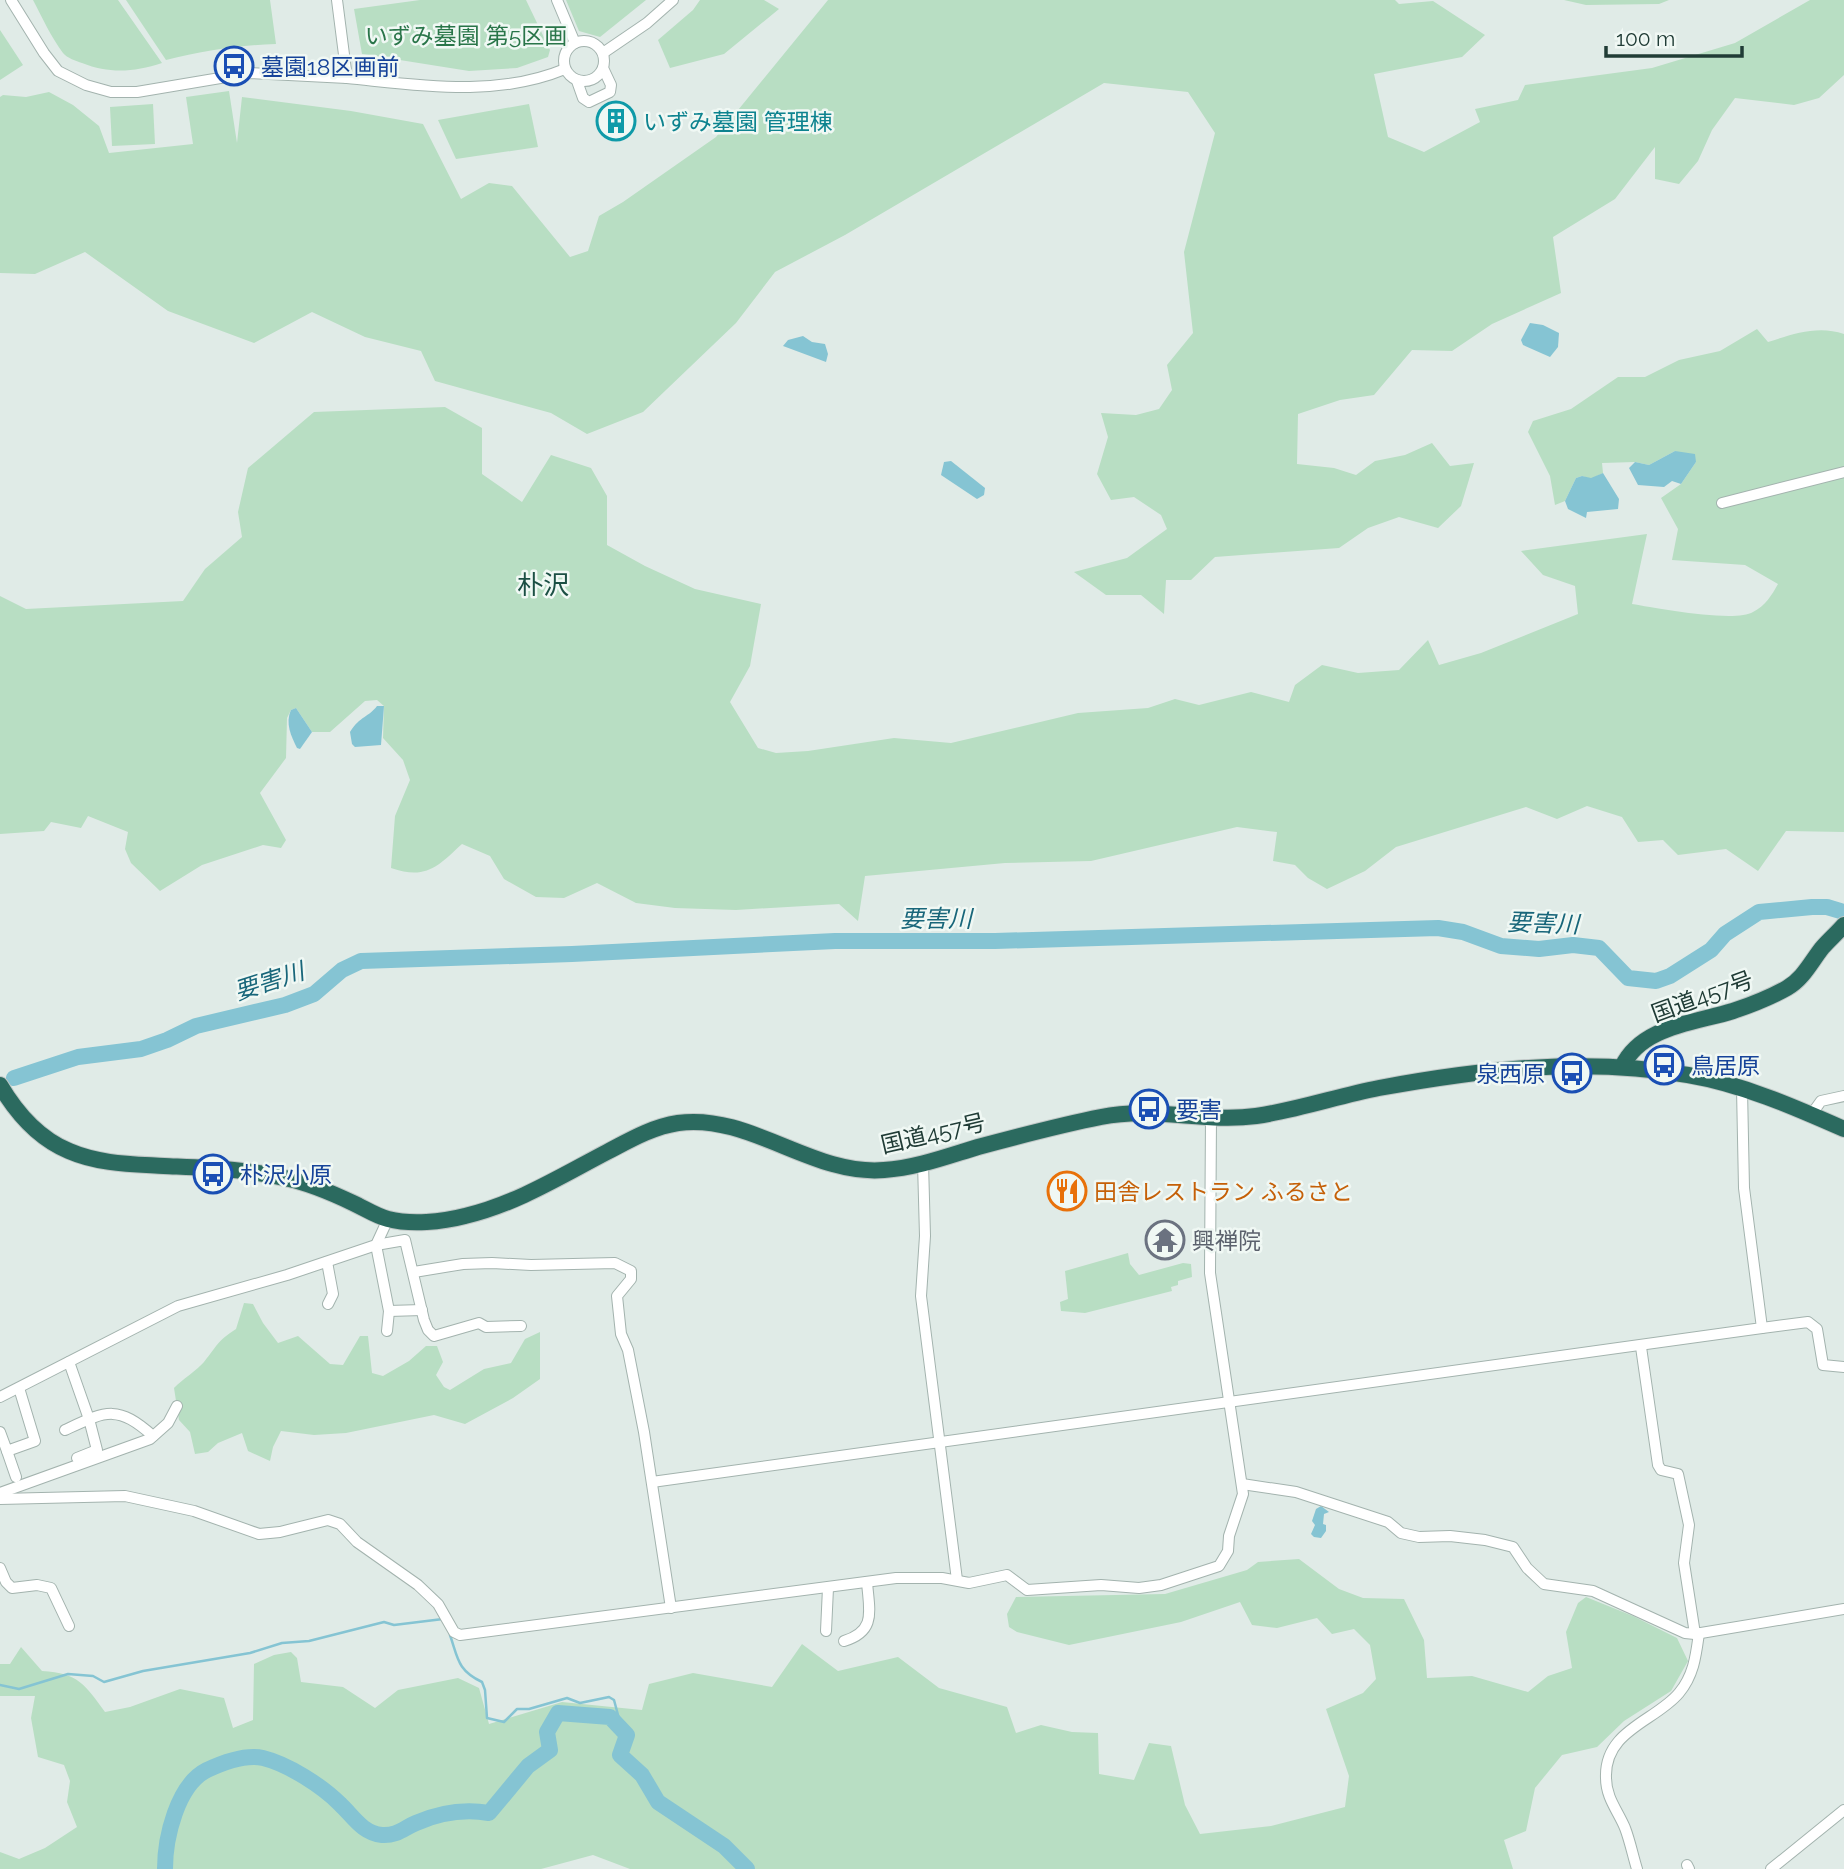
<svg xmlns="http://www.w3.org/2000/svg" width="1844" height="1869" font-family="Raleway,'Noto Sans JP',sans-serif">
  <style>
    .green { fill: #b8dec3 }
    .water { fill: #85c4d3 }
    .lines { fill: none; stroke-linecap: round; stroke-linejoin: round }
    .stream { stroke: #85c4d3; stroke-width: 2.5 }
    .river { stroke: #85c4d3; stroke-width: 16 }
    .minor-casing { stroke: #a3b3ae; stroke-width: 12 }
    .highway-casing { stroke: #c1c8c7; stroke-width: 18 }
    .minor { stroke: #fff; stroke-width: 10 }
    .highway { stroke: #2b6a5f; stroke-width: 16 }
    .labels { text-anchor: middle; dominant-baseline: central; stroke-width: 5; stroke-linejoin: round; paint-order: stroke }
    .park-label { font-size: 23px; fill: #297549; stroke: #f0f8f4 }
    .transit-label { font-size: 23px; fill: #164399; stroke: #f0f8f4; text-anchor: start }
    .culture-label { font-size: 23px; fill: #0d838f; stroke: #f0f8f4; text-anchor: start }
    .street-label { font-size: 23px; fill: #203c36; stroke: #f0f8f4 }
    .food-label { font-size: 23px; fill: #c56008; stroke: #f0f8f4; text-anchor: start }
    .worship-label { font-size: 23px; fill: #5b616d; stroke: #f0f8f4; text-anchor: start }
    .water-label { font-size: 24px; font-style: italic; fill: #18667a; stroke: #f0f8f4 }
    .quarter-label { font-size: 26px; fill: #1b4f44; stroke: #f0f8f4 }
  </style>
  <rect width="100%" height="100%" fill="#e0ebe7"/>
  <!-- green -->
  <g class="green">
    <path d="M33,0H118L162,63C134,72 110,74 82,63C76,61 67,58 63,53C51,37 42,17 33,0Z"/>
    <path d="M126,0H270L276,44C238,45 203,51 166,60Z"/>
    <polygon points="420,0 526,0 550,50 548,57 517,68 469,71 362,54 354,9"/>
    <polygon points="566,0 646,0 600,37 579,31"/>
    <polygon points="700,0 764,0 779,9 724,54 670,68 658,40 693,10"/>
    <polygon points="828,0 1395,0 1399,4 1433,1 1485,35 1462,57 1374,74 1388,137 1424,152 1480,122 1475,109 1518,100 1525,85 1652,68 1735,43 1810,0 1844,0 1844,75 1819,98 1794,105 1735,98 1712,130 1698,161 1679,184 1655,179 1655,147 1615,199 1553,237 1561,293 1492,324 1452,351 1412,350 1374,395 1340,400 1298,414 1297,464 1334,468 1356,475 1375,461 1405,455 1432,443 1450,466 1474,463 1461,506 1438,528 1399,517 1368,528 1339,548 1215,557 1191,580 1166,580 1164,614 1141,595 1106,595 1074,572 1127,558 1167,529 1161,515 1134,497 1111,500 1097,474 1108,437 1101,413 1136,415 1159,409 1172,390 1167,365 1193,333 1184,252 1215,133 1188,92 1104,83 845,235 775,272 736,323 643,412 587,434 551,413 435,381 421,351 365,337 312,312 254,343 168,311 85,252 35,274 0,273 0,97 3,95 26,97 49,92 73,105 99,126 109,153 193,144 186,97 229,91 237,143 242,97 351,111 423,124 461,199 489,183 512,186 570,257 588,251 599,216 623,202 716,137"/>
    <polygon points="1564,0 1669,0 1659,4 1586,5"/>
    <polygon points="0,30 23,65 0,80"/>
    <polygon points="153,104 155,144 112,146 110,107"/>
    <polygon points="529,104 538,147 456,159 438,120"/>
    <path d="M1757,329L1768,342C1793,334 1818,325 1844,334V832L1786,831L1758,871L1726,849L1678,855L1663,840L1638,842L1622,817L1587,806L1557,819L1526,807L1396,847L1365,871L1327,889L1308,878L1295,865L1273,861L1277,832L1237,827L1091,861L1005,863L865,876L858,921L839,904L736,910L675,908L636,903L597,883L564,898L536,897L504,879L490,856L462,844C437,867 426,880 391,868L395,816L410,780L403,760L383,738L384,706L377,700L365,701L330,732H312L296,708L291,710L287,718L286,758L260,793L286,840L281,848L263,845L202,865L160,891L131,863L125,849L128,832L88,816L81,828L51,822L44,831L0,834V596L26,609L183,601L205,569L242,537L238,512L248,468L314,412L445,407L482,428V474L522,502L551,455L591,468L607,496V545L645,566L695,589L761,604L750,666L730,702L758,748L776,753L808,751L894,738L951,743L1078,713L1148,708L1175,699L1199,705L1251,692L1289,702L1295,685L1322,665L1358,673L1399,670L1428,640L1439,665L1481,653L1578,614L1575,586L1543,575L1521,551L1647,534L1632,604C1655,608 1735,623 1753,612C1765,606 1772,595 1778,584L1745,565L1672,560L1678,529L1661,498L1681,484L1696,462L1675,451L1649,465L1635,462L1602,463L1603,473L1591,479L1582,476L1576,478L1565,501L1555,505L1550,476L1528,432L1533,421L1571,409L1618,377H1645L1679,360L1720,351Z"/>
    <polygon points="1128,1253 1130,1264 1139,1275 1183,1263 1191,1264 1192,1277 1178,1281 1178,1285 1171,1287 1172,1291 1085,1313 1061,1311 1060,1302 1068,1299 1065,1271"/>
    <path d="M244,1303L253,1304L263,1323L278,1343L298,1336L330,1364L343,1365L360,1336H368L372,1373L383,1376L409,1361L426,1346H437L443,1362L436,1375L444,1387L450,1390L484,1369L511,1363L525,1339L540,1332V1379L513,1398L465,1424L434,1415L346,1433L314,1435L281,1431L273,1447L270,1461L248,1451L242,1433L218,1443L208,1452L195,1454L190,1432L179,1420L174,1388C182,1380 198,1369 204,1362C217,1346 217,1341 236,1329Z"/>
    <path d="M1299,1559L1339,1589L1363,1598L1404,1599L1424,1640L1427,1678L1472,1676L1528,1692L1548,1676L1572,1668L1566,1632L1578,1603L1586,1597L1633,1616L1677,1638L1688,1661L1671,1691L1624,1721L1597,1747L1562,1755L1535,1788L1526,1831L1504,1840L1513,1869H630L593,1855L541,1869H0V1852L19,1859L45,1848L77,1827L67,1802L70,1781L64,1765L38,1757L31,1718L35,1696H0V1664H10L21,1647L42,1671C79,1673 85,1685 105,1712L130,1707L180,1689L224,1698L233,1728L253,1720L254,1664L274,1655L291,1652L297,1658L301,1682L343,1687L375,1708L398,1690L458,1678L479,1688L489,1724L562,1702L642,1710L649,1684L693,1673L772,1687L802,1644L838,1671L898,1657L939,1688L1007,1707L1016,1733L1041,1725L1072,1732L1098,1733L1099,1774L1134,1780L1149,1743L1171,1746L1185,1805L1200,1834L1271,1826L1345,1807L1349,1776L1326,1709L1363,1693L1376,1679L1370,1645L1354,1629L1332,1634L1317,1618L1277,1628L1252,1625L1240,1602L1181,1622L1069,1645L1017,1632L1009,1627L1007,1614L1016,1597L1165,1594L1247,1570L1258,1562Z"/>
  </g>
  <!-- water -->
  <g class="water">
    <polygon points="1530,323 1543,325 1559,333 1558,347 1550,357 1523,345 1521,340"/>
    <polygon points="803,336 812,342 825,344 828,354 826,362 783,346 788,340"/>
    <polygon points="1675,451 1695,454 1696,462 1681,484 1672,481 1664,487 1638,485 1629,468 1635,462 1649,465"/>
    <polygon points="951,461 985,488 984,495 977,499 941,475 944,462"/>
    <polygon points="1603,473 1619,499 1618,509 1587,512 1586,518 1568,509 1565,501 1576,478 1582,476 1591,478"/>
    <path d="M377,706H384L381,745L355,747L352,744L350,732C360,716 369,717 377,706Z"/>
    <path d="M296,708L312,732L300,749L297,748C291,736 285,723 291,710Z"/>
    <polygon points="1321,1506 1329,1512 1324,1514 1323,1524 1326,1525 1326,1531 1321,1538 1314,1537 1311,1534 1315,1525 1312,1521 1316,1509"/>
  </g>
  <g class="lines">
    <!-- stream -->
    <g class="stream">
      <path d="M450,1635C458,1658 457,1670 482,1682L485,1690L487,1718L504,1722L517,1709H529L567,1698L580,1703L609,1697L614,1700L622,1730"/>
      <polyline points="0,1685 19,1689 68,1674 93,1676 104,1682 143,1671 250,1653 282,1643 309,1641 384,1622 394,1625 443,1619"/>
    </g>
    <!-- river -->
    <g class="river">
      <polyline points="14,1078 78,1057 141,1049 167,1040 196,1026 285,1005 314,994 342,970 361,961 572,954 835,941 995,941 1438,928 1463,932 1501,946 1539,949 1573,945 1599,948 1628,978 1656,981 1670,976 1711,950 1725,934 1759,912 1812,907 1827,907 1844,912"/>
      <path d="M165,1869C165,1838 177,1785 207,1770C222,1763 245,1754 263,1758C288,1764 322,1786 340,1804C353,1816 362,1833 382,1835C397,1836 404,1828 416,1823C439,1813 465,1809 489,1813L528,1766L550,1750L547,1732L558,1713L610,1717L627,1735L620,1755L642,1775L658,1802L724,1846L747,1869"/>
    </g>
    <defs>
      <g id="minor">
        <polyline points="11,0 44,53 58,71 86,85 111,92 137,92 250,73 347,78"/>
        <path d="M337,0L347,78C419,85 495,98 565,69"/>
        <polyline points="557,0 575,43"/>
        <circle cx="584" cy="61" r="20"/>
        <polyline points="603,53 647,23 673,0"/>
        <polyline points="577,81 583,98 589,102 610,92 611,85 603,68"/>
        <polyline points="1722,503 1844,472"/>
        <polyline points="1811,1115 1821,1101 1844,1096"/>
        <polyline points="923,1163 925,1236 921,1296 957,1580"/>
        <polyline points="327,1262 333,1294 328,1304"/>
        <polyline points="414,1272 463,1264 492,1263 531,1265 615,1263 631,1271 631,1279 617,1296 621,1334 628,1350 644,1432 671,1608"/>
        <polyline points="389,1311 422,1310"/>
        <polyline points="1762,1328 1808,1322 1817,1329 1823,1365 1844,1367"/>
        <polyline points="387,1331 389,1311 376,1245 388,1219"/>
        <polyline points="1641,1347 1658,1465 1661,1470 1678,1474 1689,1525 1684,1563 1695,1634"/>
        <polyline points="69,1362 89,1419 97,1450 77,1458"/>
        <polyline points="0,1397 178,1306 287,1275 376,1245 405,1240 424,1320 428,1330 434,1336 479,1323 486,1327 521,1326"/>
        <path d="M65,1430C106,1411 117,1404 153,1436"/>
        <polyline points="0,1432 7,1451 35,1441 19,1388"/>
        <polyline points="7,1451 16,1477"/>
        <polyline points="652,1482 1762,1328 1744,1188 1742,1089"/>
        <polyline points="1242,1484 1296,1492 1388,1522 1401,1533 1419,1537 1450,1536 1485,1540 1513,1547 1527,1568 1544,1584 1593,1591 1685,1633 1695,1634 1844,1609"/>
        <polyline points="0,1493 150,1439 168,1423 177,1406"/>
        <polyline points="0,1499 125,1496 194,1511 259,1534 280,1532 328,1520 340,1524 357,1542 418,1585 438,1604 454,1632 460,1635 896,1578 942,1578 969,1583 1007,1575 1027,1590 1101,1585 1139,1588 1161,1585 1219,1566 1228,1551 1229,1536 1243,1494 1210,1273 1211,1117"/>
        <polyline points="0,1568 6,1582 12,1588 37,1585 51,1588 69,1626"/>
        <polyline points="826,1631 828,1588"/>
        <path d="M844,1641C877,1631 869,1610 867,1582"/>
        <polyline points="1687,1865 1689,1869"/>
        <path d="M1637,1869C1633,1856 1630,1841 1625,1828C1618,1811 1606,1798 1606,1778C1604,1730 1656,1721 1679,1693C1694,1675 1696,1655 1699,1633"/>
        <polyline points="1771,1869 1844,1810"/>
      </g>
      <g id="highway">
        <path d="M1622,1067C1641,1026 1695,1023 1733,1011C1751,1005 1771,997 1787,988C1803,979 1811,962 1822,948C1829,940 1837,933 1844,925"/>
        <path d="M0,1085C17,1114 38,1138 69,1151C99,1164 131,1164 164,1166C206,1168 249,1169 289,1179C312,1184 332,1193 353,1203C364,1208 376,1216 388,1219C411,1225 442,1222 465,1216C516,1204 561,1176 607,1152C630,1140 652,1127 678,1123C750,1113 812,1176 884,1170C916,1168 948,1156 978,1147C1019,1136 1060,1125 1101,1117C1153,1106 1205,1123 1256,1116C1298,1110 1338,1096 1379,1088C1482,1069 1585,1057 1688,1075C1742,1084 1794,1107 1844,1129"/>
      </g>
    </defs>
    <!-- minor casing -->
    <use href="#minor" class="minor-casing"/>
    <!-- highway casing -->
    <use href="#highway" class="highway-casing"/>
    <!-- minor -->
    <use href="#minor" class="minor"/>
    <!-- highway -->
    <use href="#highway" class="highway"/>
  </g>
  <!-- icons -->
  <defs>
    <symbol id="bus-ring" viewBox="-11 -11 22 22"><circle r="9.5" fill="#f0f8f4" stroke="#1a4fb4" stroke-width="1.5"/><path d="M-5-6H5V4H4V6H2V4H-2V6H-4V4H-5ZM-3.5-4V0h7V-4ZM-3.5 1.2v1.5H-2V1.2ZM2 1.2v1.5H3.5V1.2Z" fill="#1a4fb4"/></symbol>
    <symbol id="building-ring" viewBox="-11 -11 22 22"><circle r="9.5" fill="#f0f8f4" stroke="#0f9aa8" stroke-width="1.5"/><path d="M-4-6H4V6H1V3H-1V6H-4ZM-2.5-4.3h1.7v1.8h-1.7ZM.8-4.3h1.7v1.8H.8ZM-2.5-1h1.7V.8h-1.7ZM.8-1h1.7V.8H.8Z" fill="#0f9aa8"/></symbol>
    <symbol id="restaurant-ring" viewBox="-11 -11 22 22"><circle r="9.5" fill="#f0f8f4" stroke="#e8710a" stroke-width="1.5"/><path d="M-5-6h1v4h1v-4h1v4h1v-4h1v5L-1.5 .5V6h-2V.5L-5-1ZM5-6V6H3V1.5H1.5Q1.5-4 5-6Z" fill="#e8710a"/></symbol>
    <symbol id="temple-ring" viewBox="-11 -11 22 22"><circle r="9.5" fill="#f0f8f4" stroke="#6b7280" stroke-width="1.5"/><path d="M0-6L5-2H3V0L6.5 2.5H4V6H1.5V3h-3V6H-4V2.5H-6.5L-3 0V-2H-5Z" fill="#6b7280"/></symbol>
  </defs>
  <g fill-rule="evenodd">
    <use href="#bus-ring" x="212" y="44" width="44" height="44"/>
    <use href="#building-ring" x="594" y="99" width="44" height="44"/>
    <use href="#bus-ring" x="1642" y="1043" width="44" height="44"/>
    <use href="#bus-ring" x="1550" y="1051" width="44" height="44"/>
    <use href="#bus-ring" x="1127" y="1087" width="44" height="44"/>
    <use href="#bus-ring" x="191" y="1152" width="44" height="44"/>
    <use href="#restaurant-ring" x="1045" y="1169" width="44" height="44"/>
    <use href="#temple-ring" x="1143" y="1218" width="44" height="44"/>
  </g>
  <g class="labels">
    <!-- park labels -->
    <g class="park-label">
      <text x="466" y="35">いずみ墓園 第5区画</text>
    </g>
    <!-- transit labels -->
    <g class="transit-label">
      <text x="261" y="66">墓園18区画前</text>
      <text x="1691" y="1065">鳥居原</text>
      <text x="1545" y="1073" text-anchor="end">泉西原</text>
      <text x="1176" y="1109">要害</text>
      <text x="240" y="1174">朴沢小原</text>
    </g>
    <!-- culture labels -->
    <g class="culture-label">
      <text x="643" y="121">いずみ墓園 管理棟</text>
    </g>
    <!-- street labels -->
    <g class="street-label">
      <text transform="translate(1702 996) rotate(-20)">国道457号</text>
      <text transform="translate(933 1133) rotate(-13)">国道457号</text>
    </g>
    <!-- food labels -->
    <g class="food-label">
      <text x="1094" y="1191">田舎レストラン ふるさと</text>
    </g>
    <!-- worship labels -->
    <g class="worship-label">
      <text x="1192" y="1240">興禅院</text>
    </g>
    <!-- water labels -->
    <g class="water-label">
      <text x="936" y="918">要害川</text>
      <text transform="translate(1543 923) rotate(2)">要害川</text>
      <text transform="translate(269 981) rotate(-18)">要害川</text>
    </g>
    <!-- quarter labels -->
    <g class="quarter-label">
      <text x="543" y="585">朴沢</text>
    </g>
  </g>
  <!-- scale -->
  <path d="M1606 46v10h136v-10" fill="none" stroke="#203c36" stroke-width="3.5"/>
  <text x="1616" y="46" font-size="21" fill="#203c36" stroke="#f0f8f4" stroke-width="5" paint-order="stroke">100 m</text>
</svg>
